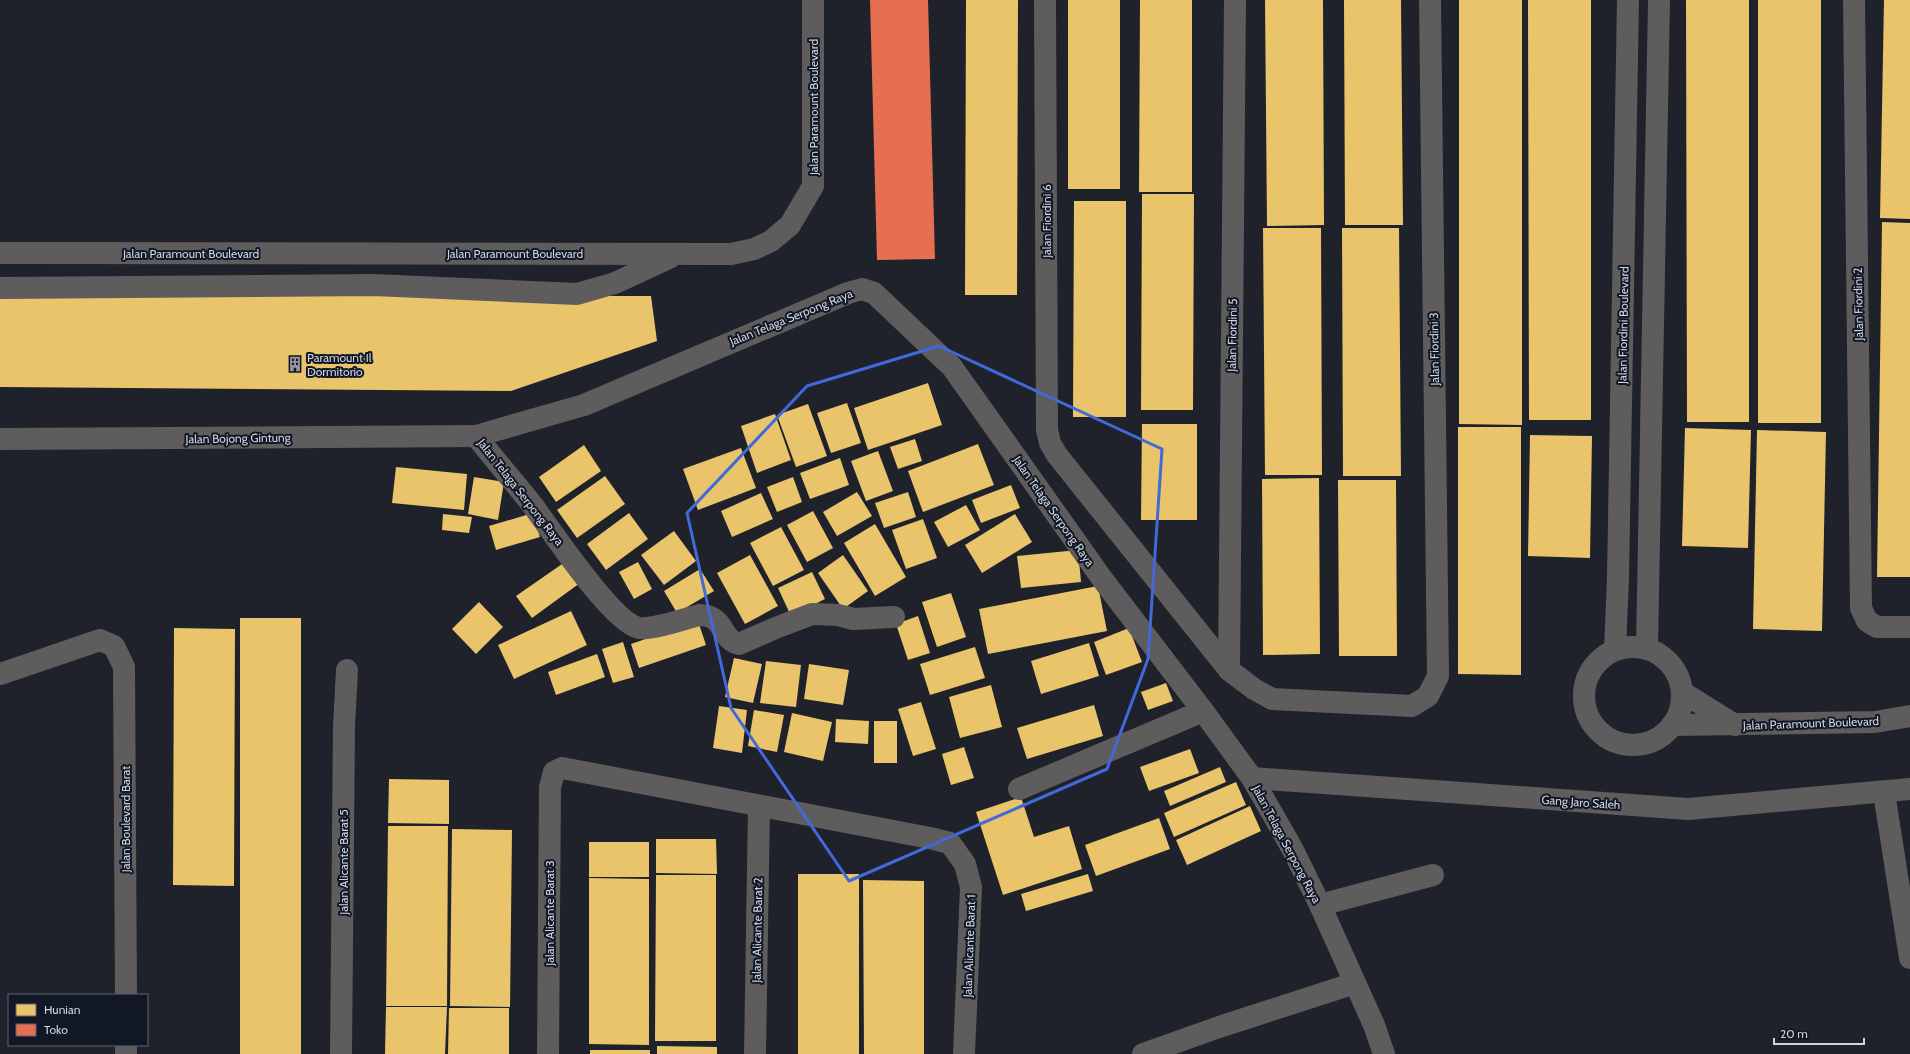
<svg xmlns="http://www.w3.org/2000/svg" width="1910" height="1054" font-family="Cabin,sans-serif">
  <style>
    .homes { fill: #e9c46a }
    .shops { fill: #e76f51 }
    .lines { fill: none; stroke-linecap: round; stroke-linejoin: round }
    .minor { stroke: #5e5c5c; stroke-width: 22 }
    .marked { fill: none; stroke: #4169d9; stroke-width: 3; stroke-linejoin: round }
    .labels { text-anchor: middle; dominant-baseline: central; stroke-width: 4; stroke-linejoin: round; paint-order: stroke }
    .street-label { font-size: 12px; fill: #cfd4de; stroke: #111725 }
    .poi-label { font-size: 12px; fill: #cfd4de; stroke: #111725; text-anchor: start }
  </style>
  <rect width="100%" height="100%" fill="#1f222a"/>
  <!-- homes -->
  <g class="homes">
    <polygon points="966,0 1018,0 1017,295 965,295"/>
    <rect x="1068" y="0" width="52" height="189"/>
    <polygon points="1140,0 1192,0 1192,192 1139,192"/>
    <polygon points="1265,0 1323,0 1324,225 1267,226"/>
    <polygon points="1344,0 1401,0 1403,225 1345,225"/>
    <polygon points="1459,0 1522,0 1522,425 1459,424"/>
    <polygon points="1528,0 1591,0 1591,420 1529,420"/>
    <polygon points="1686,0 1749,0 1749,422 1687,422"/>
    <rect x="1758" y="0" width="63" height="423"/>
    <polygon points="1884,0 1910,0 1910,219 1880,218"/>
    <polygon points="1142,194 1194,194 1193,410 1141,410"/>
    <polygon points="1074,201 1126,201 1126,417 1073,417"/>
    <polygon points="1882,222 1910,223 1910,577 1877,577"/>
    <polygon points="1263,228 1321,228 1322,475 1265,475"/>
    <polygon points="1342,228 1399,228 1401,476 1343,476"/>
    <polygon points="0,296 651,296 657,341 511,391 0,387"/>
    <polygon points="928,383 942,425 868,450 854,408"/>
    <polygon points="847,403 861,443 831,453 817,413"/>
    <polygon points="808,404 827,456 796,467 777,415"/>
    <polygon points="775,414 791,460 757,473 741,426"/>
    <polygon points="1142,424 1197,424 1197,520 1141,520"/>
    <polygon points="1458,427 1521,427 1521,675 1458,674"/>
    <polygon points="1685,428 1751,430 1748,548 1682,546"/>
    <polygon points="1757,430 1826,432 1822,631 1753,629"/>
    <polygon points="1530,435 1592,436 1590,558 1528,556"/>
    <polygon points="915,439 922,461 898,469 890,447"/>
    <polygon points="978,444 994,485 923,512 908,471"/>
    <polygon points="584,445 601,471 556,502 539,477"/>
    <polygon points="741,448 756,488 698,510 683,469"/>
    <polygon points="878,451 893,491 866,501 851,461"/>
    <polygon points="840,458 849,485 810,499 800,473"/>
    <polygon points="396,467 467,474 464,510 392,503"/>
    <polygon points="605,476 625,504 577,538 557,510"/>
    <polygon points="474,477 504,482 498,520 468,514"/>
    <polygon points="793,477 802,502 777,512 767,487"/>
    <polygon points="1319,478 1320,654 1263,655 1262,479"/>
    <polygon points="1338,480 1396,480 1397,656 1339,656"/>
    <polygon points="1011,485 1020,508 981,523 972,500"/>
    <polygon points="857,492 872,516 837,536 823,512"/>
    <polygon points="908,492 916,517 884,528 875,503"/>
    <polygon points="761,493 773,519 732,537 721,511"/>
    <polygon points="966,505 980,530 948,547 934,522"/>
    <polygon points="813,511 833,548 807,562 787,525"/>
    <polygon points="533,513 540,537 496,550 489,526"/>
    <polygon points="629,513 648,539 606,570 587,544"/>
    <polygon points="443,514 472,517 469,533 442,530"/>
    <polygon points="1015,514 1032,542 982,573 965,545"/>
    <polygon points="923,519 937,558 906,569 892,530"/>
    <polygon points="875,524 906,577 875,596 844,543"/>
    <polygon points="781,527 804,570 773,586 750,543"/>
    <polygon points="674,531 696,561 664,585 641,555"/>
    <polygon points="1078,550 1081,582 1021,588 1017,556"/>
    <polygon points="750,555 778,606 745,624 717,573"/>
    <polygon points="843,555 868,591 843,609 818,573"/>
    <polygon points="565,562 580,583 532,618 516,596"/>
    <polygon points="638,562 652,589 634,599 619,572"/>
    <polygon points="700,569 714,591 677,613 664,591"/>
    <polygon points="812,572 825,599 791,616 778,588"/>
    <polygon points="1098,586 1107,631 988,654 979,609"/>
    <polygon points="951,593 966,637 937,647 922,602"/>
    <polygon points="479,602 503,627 476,654 452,629"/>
    <polygon points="571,611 587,645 514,679 498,645"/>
    <polygon points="918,616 930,653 908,660 896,624"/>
    <rect x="240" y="618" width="61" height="436"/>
    <polygon points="698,621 706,645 639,668 631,644"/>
    <polygon points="174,628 235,629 234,886 173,885"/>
    <polygon points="1129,628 1142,662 1106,675 1094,642"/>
    <polygon points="623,642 634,677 613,683 602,649"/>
    <polygon points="1089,643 1099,676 1041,694 1031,661"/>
    <polygon points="975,647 985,678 930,695 920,664"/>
    <polygon points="597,654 605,677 556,695 548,672"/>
    <polygon points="734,658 762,664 753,703 725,697"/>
    <polygon points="766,661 801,665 796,707 760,703"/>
    <polygon points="809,664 849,670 843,705 804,699"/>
    <polygon points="1166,683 1173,701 1148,710 1141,692"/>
    <polygon points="991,685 1002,727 960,738 949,697"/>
    <polygon points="921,702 936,749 913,756 898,709"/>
    <polygon points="1094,705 1103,736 1027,759 1017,728"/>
    <polygon points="719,706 747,710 742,753 713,748"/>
    <polygon points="754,710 784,715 777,752 748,746"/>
    <polygon points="792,713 832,722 823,761 784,752"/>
    <polygon points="836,719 869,721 868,744 835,742"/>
    <rect x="874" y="721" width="23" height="42"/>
    <polygon points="964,747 974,778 951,785 942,754"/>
    <polygon points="1190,749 1199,773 1149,791 1140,767"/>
    <polygon points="1220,767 1226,782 1170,806 1164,791"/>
    <polygon points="389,779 449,780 449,824 388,823"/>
    <polygon points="1236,782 1246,805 1174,837 1164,813"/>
    <polygon points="1021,797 1034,837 1069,826 1082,869 1003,895 976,812"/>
    <polygon points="1250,806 1261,831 1187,865 1176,840"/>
    <polygon points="1159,818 1170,849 1096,876 1085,845"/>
    <polygon points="388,826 448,826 447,1006 386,1006"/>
    <polygon points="452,829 512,830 510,1007 450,1006"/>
    <polygon points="656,839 716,839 717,874 656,873"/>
    <rect x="589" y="842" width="60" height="35"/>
    <rect x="798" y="874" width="61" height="180"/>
    <polygon points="1088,874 1093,891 1026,911 1021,894"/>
    <polygon points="656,875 716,875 716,1041 655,1041"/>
    <polygon points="589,878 649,879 649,1045 589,1044"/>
    <polygon points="863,880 924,881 924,1054 864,1054"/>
    <polygon points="386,1007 447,1007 445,1054 385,1054"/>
    <polygon points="449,1008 509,1008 509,1054 448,1054"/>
    <polygon points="657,1046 717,1047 717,1054 657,1054"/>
    <rect x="590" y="1050" width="60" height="4"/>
  </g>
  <!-- shops -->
  <polygon class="shops" points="870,0 928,0 935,259 877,260"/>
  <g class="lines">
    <!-- minor -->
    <g class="minor">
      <polyline points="1045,0 1047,430 1050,443 1057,455 1229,670 1254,689 1272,699 1412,706 1428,696 1438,676 1430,0"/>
      <polyline points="1854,0 1861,608 1867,621 1877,627 1910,627"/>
      <polyline points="0,253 731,254 754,249 771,241 790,225 813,186 813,0"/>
      <polyline points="0,288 374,285 577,294 615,283 671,257"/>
      <polyline points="0,439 476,436"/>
      <path d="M894,617L853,619L838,615L812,614L778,627L739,644C720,640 726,615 699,615C685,619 652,630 639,628C613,623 552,532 534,507C515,483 495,460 476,436L584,405L848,293L862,289L874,293L952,367L1103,580L1203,711L1252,778L1293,850L1320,905L1374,1025L1384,1054"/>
      <circle cx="1633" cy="696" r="49"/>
      <polyline points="1647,648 1659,0"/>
      <polyline points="1615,650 1618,578 1628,0"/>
      <polyline points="1229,670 1235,0"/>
      <polyline points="0,674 100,640 114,646 124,667 126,995"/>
      <polyline points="1682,692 1735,725"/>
      <polyline points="1672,725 1875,722 1910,716"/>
      <polyline points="1252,778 1688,809 1910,789"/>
      <polyline points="1019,789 1203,711"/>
      <polyline points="1884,793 1910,958"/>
      <polyline points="1320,905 1433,875"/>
      <polyline points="126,1045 126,1054"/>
      <polyline points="341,1054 344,726 347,670"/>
      <polyline points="548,1054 550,787 554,772 562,768 930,838 950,843 965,864 971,887 964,1054"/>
      <polyline points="755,1054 759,806"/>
      <polyline points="1143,1054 1219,1027 1355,983"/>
    </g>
  </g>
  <!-- marked area -->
  <path class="marked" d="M939,346L1162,449L1148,659L1107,769L849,881L731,708L687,513L807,386Z"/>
  <!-- icons -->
  <defs>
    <symbol id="building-bare" viewBox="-9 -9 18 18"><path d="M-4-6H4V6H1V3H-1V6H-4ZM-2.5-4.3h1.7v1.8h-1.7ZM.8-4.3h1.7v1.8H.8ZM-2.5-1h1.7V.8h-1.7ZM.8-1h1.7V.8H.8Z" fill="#91969f" stroke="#111725" stroke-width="2.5" paint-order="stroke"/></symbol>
  </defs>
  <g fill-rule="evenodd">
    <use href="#building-bare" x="284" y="353" width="22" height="22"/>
  </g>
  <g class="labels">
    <!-- street labels -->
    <g class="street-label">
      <text transform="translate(813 107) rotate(-90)">Jalan Paramount Boulevard</text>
      <text transform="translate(1046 221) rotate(-90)">Jalan Fiordini 6</text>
      <text x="191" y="253">Jalan Paramount Boulevard</text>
      <text x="515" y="253">Jalan Paramount Boulevard</text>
      <text transform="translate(1858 304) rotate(-91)">Jalan Fiordini 2</text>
      <text transform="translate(791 317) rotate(-22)">Jalan Telaga Serpong Raya</text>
      <text transform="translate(1623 325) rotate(-89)">Jalan Fiordini Boulevard</text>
      <text transform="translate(1232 335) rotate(-89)">Jalan Fiordini 5</text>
      <text transform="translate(1434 349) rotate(-91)">Jalan Fiordini 3</text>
      <text transform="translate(238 438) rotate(-1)">Jalan Bojong Gintung</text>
      <text transform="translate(521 492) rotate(52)">Jalan Telaga Serpong Raya</text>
      <text transform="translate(1054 511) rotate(55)">Jalan Telaga Serpong Raya</text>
      <text transform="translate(1811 723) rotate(-2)">Jalan Paramount Boulevard</text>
      <text transform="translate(1581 802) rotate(4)">Gang Jaro Saleh</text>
      <text transform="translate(125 819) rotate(-90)">Jalan Boulevard Barat</text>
      <text transform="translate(1287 844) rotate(62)">Jalan Telaga Serpong Raya</text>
      <text transform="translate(343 862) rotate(-90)">Jalan Alicante Barat 5</text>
      <text transform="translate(549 913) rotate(-90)">Jalan Alicante Barat 3</text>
      <text transform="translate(757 930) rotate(-89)">Jalan Alicante Barat 2</text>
      <text transform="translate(969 946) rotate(-88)">Jalan Alicante Barat 1</text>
    </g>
    <!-- poi labels -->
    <g class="poi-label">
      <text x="307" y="357">Paramount Il<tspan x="307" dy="14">Dormitorio</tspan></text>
    </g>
  </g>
  <!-- legend -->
  <rect x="8" y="994" width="140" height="52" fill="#111725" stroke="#5d636f"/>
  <rect x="16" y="1004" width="20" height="12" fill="#e9c46a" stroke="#5d636f"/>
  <text x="44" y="1014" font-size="12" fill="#cfd4de">Hunian</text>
  <rect x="16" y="1024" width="20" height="12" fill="#e76f51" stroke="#5d636f"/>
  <text x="44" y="1034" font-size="12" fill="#cfd4de">Toko</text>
  <!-- scale -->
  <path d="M1774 1038v6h90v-6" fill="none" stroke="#cfd4de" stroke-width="2"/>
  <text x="1780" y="1038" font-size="12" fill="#cfd4de" stroke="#111725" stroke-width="3" paint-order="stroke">20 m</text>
</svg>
